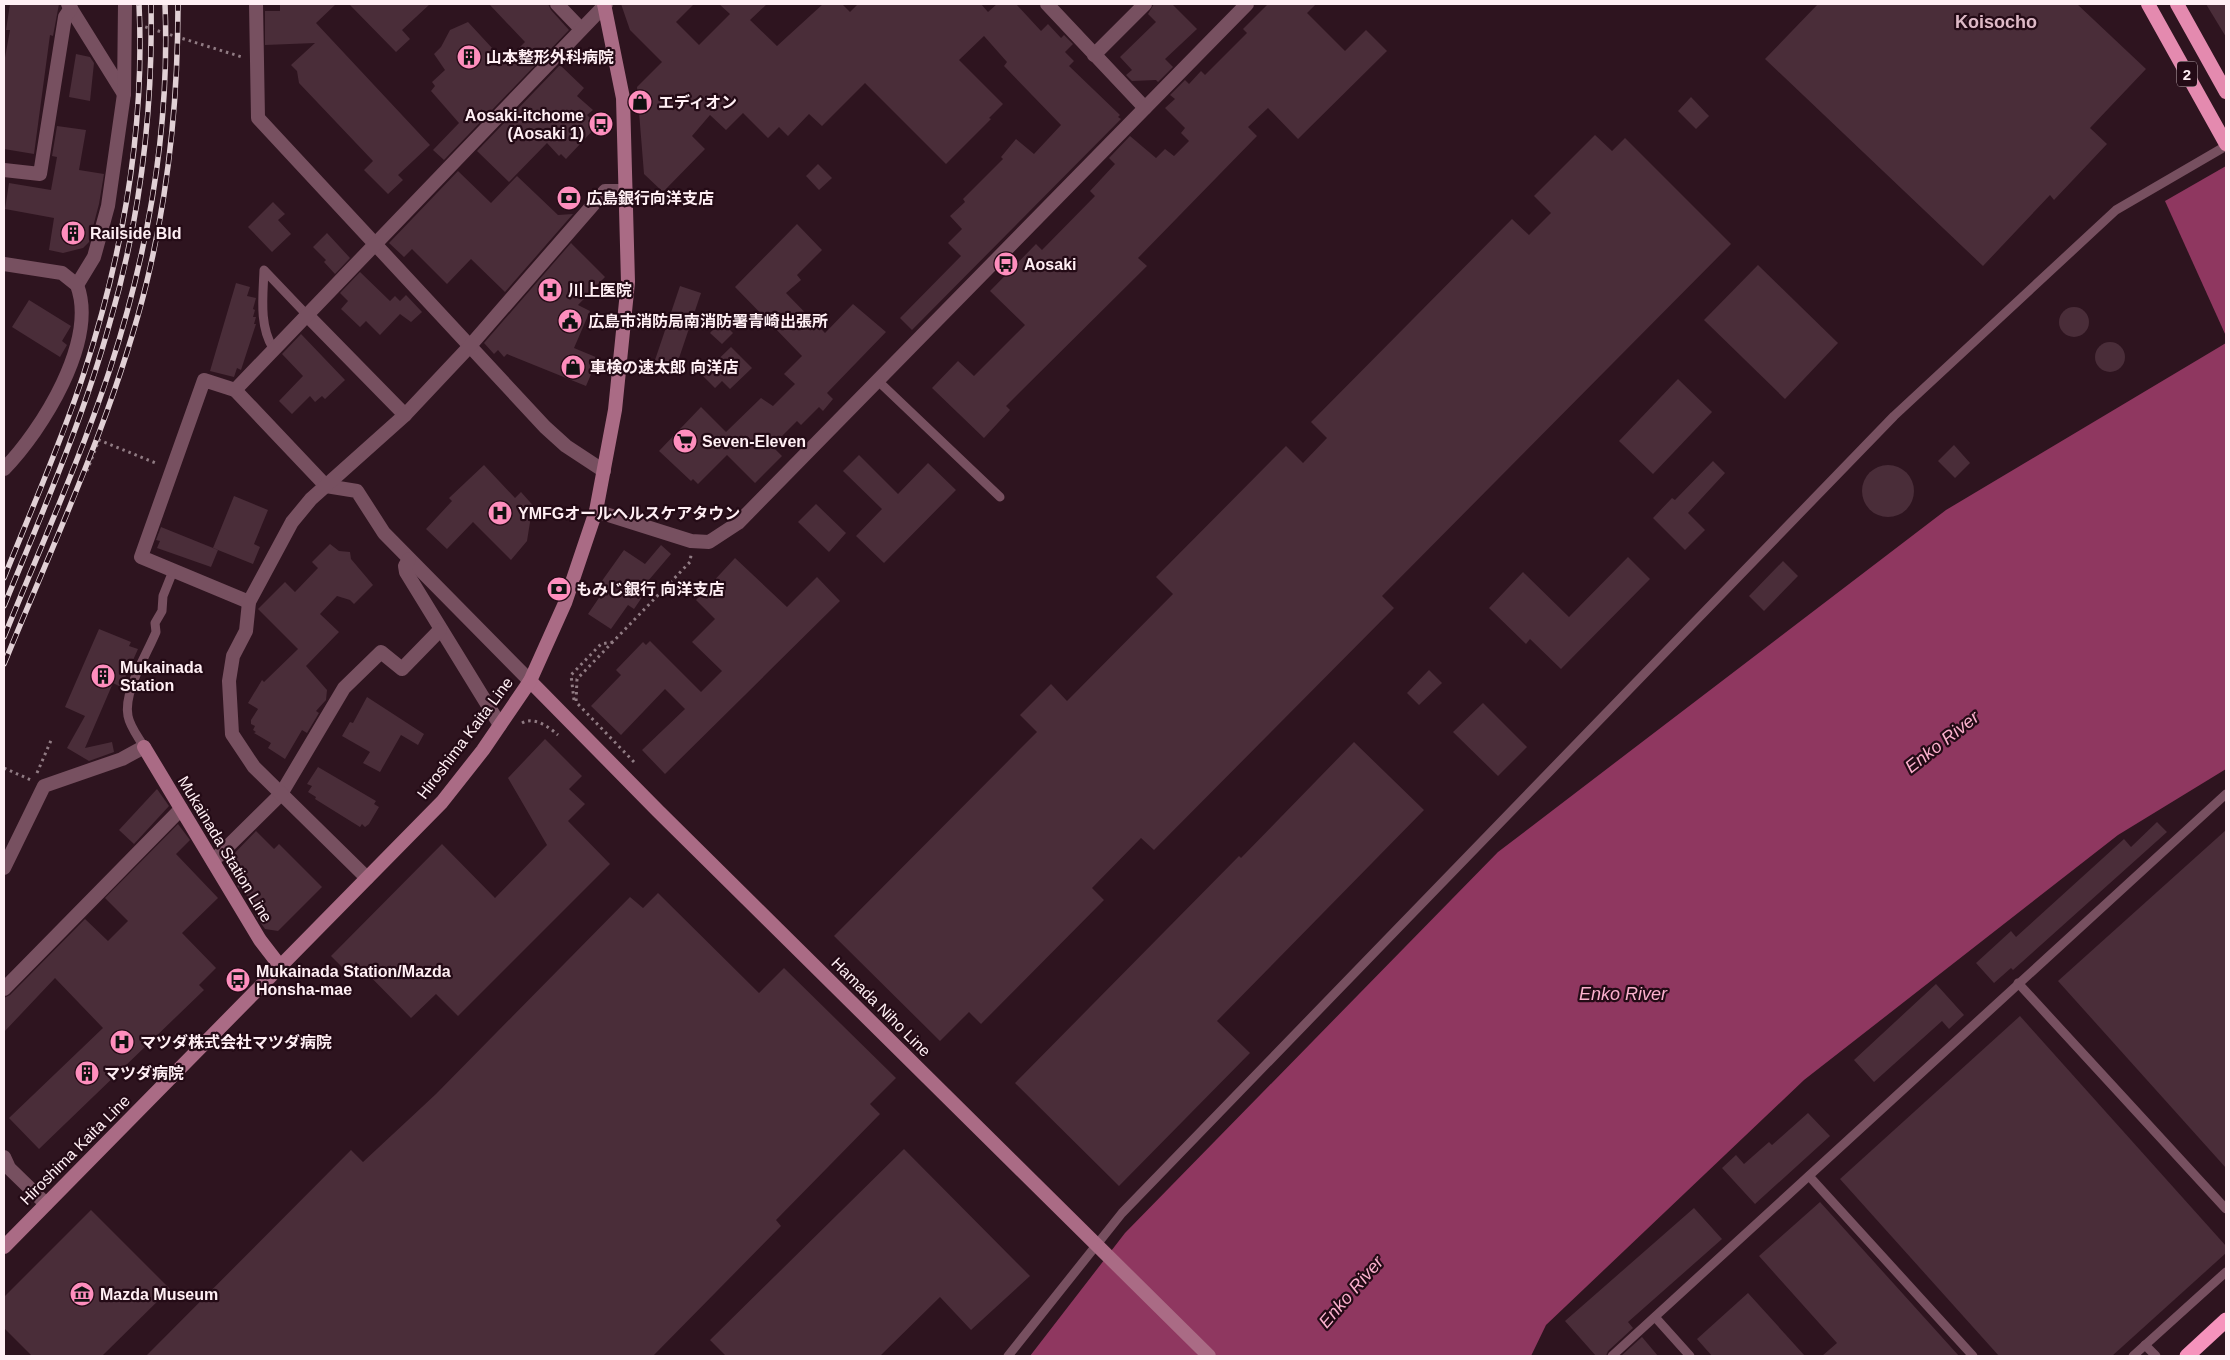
<svg xmlns="http://www.w3.org/2000/svg" width="2230" height="1360" font-family="Arial,'Noto Sans JP',sans-serif">
  <style>
    .water { fill: #8f3760 }
    .building { fill: #4a2d39 }
    .lines { fill: none; stroke-linecap: round; stroke-linejoin: round }
    .path { stroke: #907b83; stroke-width: 3; stroke-dasharray: 2.5 4; stroke-linecap: butt }
    .service { stroke: #775060; stroke-width: 9 }
    .minor { stroke: #775060; stroke-width: 14 }
    .tertiary { stroke: #775060; stroke-width: 14 }
    .secondary { stroke: #aa6b85; stroke-width: 14 }
    .trunk { stroke: #e48aaf; stroke-width: 14 }
    .motorway { stroke: #f693bc; stroke-width: 15 }
    .rail-casing { stroke: #e1d0d5; stroke-width: 5.5 }
    .rail { stroke: #240b16; stroke-width: 4; stroke-dasharray: 11; stroke-linecap: butt }
    .labels { text-anchor: middle; dominant-baseline: central; stroke-width: 4.5; stroke-linejoin: round; paint-order: stroke }
    .shield { fill: #240b16; stroke: #bdabb1; stroke-width: 1 }
    .shield-label { font-size: 15px; font-weight: bold; fill: #ffeff4 }
    .poi-label { font-size: 16px; font-weight: bold; fill: #ffeff4; stroke: #240b16; text-anchor: start }
    .street-label { font-size: 16px; fill: #ffeff4; stroke: #240b16 }
    .neighbourhood-label { font-size: 18px; font-weight: bold; fill: #ddb9c6; stroke: #240b16 }
    .water-label { font-size: 18px; font-style: italic; fill: #fcb1ce; stroke: #240b16 }
  </style>
  <rect width="100%" height="100%" fill="#2e141f"/>
  <!-- water -->
  <g class="water">
    <polygon points="2226,166 2226,336 2165,201"/>
    <polygon points="2226,343 2226,769 2118,835 1804,1080 1546,1325 1531,1356 1030,1356 1125,1233 1498,852 1946,510"/>
  </g>
  <!-- building -->
  <g class="building">
    <polygon points="10,4 59,4 53,36 50,35 34,154 4,149 4,63 10,30 6,30"/>
    <polygon points="280,4 336,4 316,23 430,145 398,175 403,180 388,194 364,170 373,161 299,83 297,71 291,65 315,43 265,45 265,11 280,11"/>
    <polygon points="349,4 430,4 402,30 410,39 396,52"/>
    <polygon points="489,4 548,4 551,10 569,30 444,160 433,150 459,123 431,91 435,86 432,82 445,70 434,54 441,47 450,30 468,22 505,62 525,42"/>
    <polygon points="621,4 694,4 676,22 699,45 730,14 719,4 767,4 750,20 777,46 823,4 842,4 850,12 858,4 981,4 988,12 997,4 1016,4 1041,31 1048,24 1061,38 1064,35 1073,44 1065,52 1074,61 1069,66 1120,115 1118,117 1121,119 912,330 900,318 961,256 948,243 962,229 950,216 965,202 963,199 1003,159 1001,157 1016,139 1034,154 1061,125 1004,66 1007,62 984,36 959,60 1003,104 989,118 991,119 946,164 865,83 822,126 809,114 788,136 779,127 768,138 743,113 726,130 710,115 692,136 705,149 663,192 644,174 637,87 662,62 630,30"/>
    <polygon points="1154,4 1172,4 1197,29 1165,59 1173,67 1158,82 1156,80 1132,81 1126,75 1132,70 1120,57 1156,22 1148,14"/>
    <polygon points="1268,4 1316,4 1307,13 1345,51 1366,30 1387,51 1298,139 1268,108 1248,127 1257,136 1138,258 1147,266 1006,406 1010,410 984,438 932,388 958,361 974,376 1025,325 990,291 1036,244 1042,250 1095,196 1090,191 1115,164 1109,158 1130,136 1156,158 1165,149 1174,156 1189,141 1181,133 1185,128 1165,108 1175,99 1170,95 1185,80 1189,84 1201,71 1205,75 1247,33 1243,29"/>
    <polygon points="1818,4 2077,4 2146,69 2090,128 2107,144 2054,200 2050,195 1983,266 1765,59"/>
    <polygon points="2206,4 2226,4 2226,37"/>
    <polygon points="76,54 90,57 94,63 90,101 69,97"/>
    <polygon points="560,65 584,88 577,96 593,110 587,115 591,119 588,121 595,128 566,159 561,154 559,156 547,143 509,182 477,151"/>
    <polygon points="1691,97 1709,116 1696,129 1678,111"/>
    <polygon points="57,126 86,130 79,170 104,174 99,204 89,242 83,248 63,253 49,250 54,218 5,209 9,183 51,190 57,157 52,156"/>
    <polygon points="1595,135 1612,151 1625,138 1731,244 1382,596 1394,608 1154,850 1141,838 1092,888 1104,900 981,1024 969,1012 940,1041 834,936 1037,732 1020,715 1051,684 1067,701 1173,594 1156,577 1286,446 1303,463 1327,438 1311,422 1512,219 1529,235 1551,213 1534,196"/>
    <polygon points="818,164 832,178 819,190 806,176"/>
    <polygon points="458,171 491,203 517,176 558,215 573,214 505,292 471,259 447,284 412,249 404,257 389,243"/>
    <polygon points="273,202 285,214 278,220 291,234 272,252 248,227"/>
    <polygon points="797,224 822,250 797,275 801,280 786,293 825,333 853,304 886,332 827,393 833,399 823,411 819,407 801,425 797,421 772,446 782,456 755,483 727,455 698,484 693,479 691,481 659,451 701,407 726,432 761,398 773,406 795,384 784,374 802,356 735,287"/>
    <polygon points="327,233 350,258 335,274 324,262 326,260 313,247"/>
    <polygon points="571,243 605,277 578,305 590,311 574,348 598,358 586,386 507,354 504,357 498,350 494,354 484,343"/>
    <polygon points="1758,265 1838,343 1785,399 1704,320"/>
    <polygon points="360,272 390,301 395,296 400,301 406,295 422,312 411,322 400,314 380,335 366,321 360,327 341,309 348,301 340,293"/>
    <polygon points="236,283 250,287 247,296 256,298 253,309 255,310 253,317 256,317 254,324 256,324 241,370 237,368 234,377 210,371"/>
    <polygon points="680,286 701,293 676,367 655,360"/>
    <polygon points="29,300 71,326 62,341 67,345 60,357 12,327"/>
    <circle cx="2074" cy="322" r="15"/>
    <polygon points="721,321 733,333 722,344 710,333"/>
    <polygon points="301,334 345,380 325,399 322,396 315,402 310,396 292,414 279,401 303,376 282,354"/>
    <circle cx="2110" cy="357" r="15"/>
    <polygon points="731,347 752,368 730,389 722,381 715,388 702,375"/>
    <polygon points="1678,379 1712,412 1653,474 1619,441"/>
    <polygon points="1954,445 1970,463 1955,478 1938,461"/>
    <polygon points="859,455 898,494 928,463 956,490 884,563 856,536 882,509 843,471"/>
    <polygon points="1713,461 1725,473 1688,513 1705,530 1685,550 1653,518 1672,498 1675,500"/>
    <circle cx="1888" cy="491" r="26"/>
    <polygon points="484,465 515,498 521,492 538,511 531,516 527,541 511,560 473,522 447,549 426,529 452,501 449,498"/>
    <polygon points="234,496 268,510 254,544 260,547 253,564 213,548"/>
    <polygon points="816,504 846,533 829,552 798,522"/>
    <polygon points="161,527 218,550 211,567 157,548 160,541 156,540"/>
    <polygon points="330,544 339,551 350,552 351,559 373,585 354,604 350,600 337,596 320,614 339,632 306,666 327,690 326,700 316,711 319,713 307,733 302,730 285,759 268,748 271,743 254,733 256,732 253,730 255,726 251,724 251,720 258,709 248,703 262,680 264,682 298,649 258,609 285,582 295,592 318,568 312,562"/>
    <polygon points="661,545 671,554 648,581 651,584 634,609 628,605 611,629 588,614 605,589 599,585 624,550 645,564"/>
    <polygon points="1628,557 1650,579 1561,669 1530,639 1526,644 1489,608 1523,572 1569,617"/>
    <polygon points="735,558 787,607 817,577 840,601 665,774 642,750 685,709 665,689 621,735 591,706 621,675 616,670 643,642 646,645 650,641 701,692 722,671 692,642 715,619 696,600"/>
    <polygon points="1783,561 1798,576 1764,611 1749,596"/>
    <polygon points="99,629 131,642 129,646 138,649 121,687 113,683 85,748 112,742 114,752 89,761 67,748 85,716 65,707"/>
    <polygon points="1429,670 1442,683 1419,705 1407,693"/>
    <polygon points="367,697 424,734 418,745 401,735 380,772 363,763 370,752 342,736 350,722 353,723"/>
    <polygon points="1483,703 1527,747 1498,776 1453,732"/>
    <polygon points="545,739 582,776 569,789 585,804 568,821 610,864 458,1016 436,994 411,1018 356,962 347,972 331,956 442,844 495,898 547,845 508,778"/>
    <polygon points="1354,742 1424,810 1217,1021 1250,1053 1119,1186 1015,1083 1239,856 1241,858"/>
    <polygon points="318,767 376,801 374,804 379,807 369,824 365,827 362,824 360,827 315,799 316,797 308,792 312,786 307,784"/>
    <polygon points="157,789 169,806 134,844 119,830"/>
    <polygon points="2157,822 2167,832 2013,970 2011,968 1994,983 1976,963 2011,931 2016,937 2124,839 2131,847"/>
    <polygon points="178,824 190,840 176,854 218,898 182,933 216,968 199,985 204,990 39,1149 9,1118 103,1028 55,978 4,1032 4,998 10,995 85,919 108,941 128,921 105,898"/>
    <polygon points="2226,830 2226,1168 2058,981"/>
    <polygon points="256,831 274,849 279,844 322,887 278,931 265,929 255,915 260,909 237,886 245,878 230,870 230,866 226,862"/>
    <polygon points="658,893 759,993 784,968 896,1078 870,1104 880,1114 776,1220 781,1226 653,1356 146,1356 351,1150 363,1162 436,1094 630,897 643,908"/>
    <polygon points="1936,984 1964,1015 1949,1029 1942,1021 1874,1082 1854,1060"/>
    <polygon points="2020,1016 2226,1246 2226,1253 2112,1356 1999,1356 1840,1179"/>
    <polygon points="1808,1113 1830,1136 1755,1204 1722,1168 1736,1155 1744,1164 1769,1142 1772,1145"/>
    <polygon points="904,1149 1030,1276 971,1330 940,1297 880,1356 726,1356 710,1340"/>
    <polygon points="1820,1202 1959,1356 1822,1356 1837,1343 1759,1256"/>
    <polygon points="1694,1208 1722,1239 1628,1322 1633,1328 1608,1351 1606,1356 1596,1356 1565,1321"/>
    <polygon points="91,1210 170,1289 102,1356 32,1356 4,1328 4,1297"/>
    <polygon points="1748,1293 1805,1356 1712,1356 1697,1339"/>
    <polygon points="1642,1337 1658,1356 1621,1356"/>
  </g>
  <g class="lines">
    <!-- path -->
    <g class="path">
      <polyline points="139,25 242,57"/>
      <polyline points="87,471 99,440 158,464"/>
      <polyline points="574,700 571,675 601,644 613,642"/>
      <path d="M522,723C534,716 549,727 558,735"/>
      <polyline points="634,762 576,702 577,679 690,562 691,555"/>
      <polyline points="4,768 31,780"/>
      <polyline points="37,773 52,738"/>
    </g>
    <!-- service -->
    <g class="service">
      <path d="M273,348C259,326 263,296 264,270L306,314"/>
      <polyline points="877,380 1000,497"/>
      <path d="M144,747C139,738 130,727 128,716C123,692 147,654 156,632L155,623L162,611L163,596L173,571"/>
      <polyline points="2018,983 2226,1209"/>
      <polyline points="1809,1176 1973,1356"/>
      <polyline points="1655,1317 1690,1356"/>
      <polyline points="2145,1345 2156,1356"/>
      <polyline points="1008,1356 1122,1213 1894,416 2116,210 2226,146"/>
      <polyline points="1612,1356 2226,794"/>
      <polyline points="2133,1356 2226,1272"/>
    </g>
    <!-- minor -->
    <g class="minor">
      <polyline points="68,4 124,94"/>
      <polyline points="256,4 258,118 545,427 566,446 604,471"/>
      <polyline points="557,4 581,29"/>
      <polyline points="1047,4 1145,108"/>
      <polyline points="1094,55 1145,4"/>
      <polyline points="4,170 40,174 65,17 71,8"/>
      <polyline points="77,285 94,257 108,206 124,94 125,4"/>
      <polyline points="306,314 405,415"/>
      <polyline points="235,390 326,486 357,491 384,533 530,681"/>
      <polyline points="409,559 405,566 406,572 500,725"/>
      <polyline points="249,602 141,557 204,380 235,390 606,4"/>
      <polyline points="213,861 281,794 344,688 381,652 402,669 440,630"/>
      <polyline points="4,868 44,786 122,759 144,747"/>
      <polyline points="367,878 254,767 232,734 229,681 233,656 246,631 249,602 292,522 311,499 405,415 469,347 605,191 626,191"/>
      <polyline points="4,989 181,809"/>
    </g>
    <!-- tertiary -->
    <g class="tertiary">
      <path d="M4,264L62,273L77,285C98,341 42,430 4,469"/>
      <polyline points="596,511 691,541 709,542 738,523 1247,4"/>
      <polyline points="4,1157 9,1168 46,1204"/>
    </g>
    <!-- secondary -->
    <g class="secondary">
      <polyline points="530,681 658,811 1209,1356"/>
      <polyline points="144,747 260,940 280,966"/>
      <polyline points="4,1247 442,802 483,750 530,681 565,603 596,511 615,410 628,282 623,98 604,4"/>
    </g>
    <!-- trunk -->
    <g class="trunk">
      <polyline points="2148,4 2226,144"/>
      <polyline points="2177,4 2226,92"/>
    </g>
    <!-- motorway -->
    <polyline class="motorway" points="2187,1356 2226,1320"/>
    <defs>
      <g id="rail">
        <path d="M4,578C31,510 61,443 84,373C122,256 145,128 139,4"/>
        <path d="M4,606C42,513 83,420 110,322C140,219 153,111 151,4"/>
        <path d="M4,637C40,548 80,460 110,369C148,252 170,127 165,4"/>
        <path d="M4,664C55,539 115,413 147,281C169,190 178,98 178,4"/>
      </g>
    </defs>
    <!-- rail casing -->
    <use href="#rail" class="rail-casing"/>
    <!-- rail -->
    <use href="#rail" class="rail"/>
  </g>
  <!-- icons -->
  <defs>
    <symbol id="building-disc" viewBox="-11 -11 22 22"><circle r="9.5" fill="#fe8ebd" stroke="#240b16"/><path d="M-4-6H4V6H1V3H-1V6H-4ZM-2.5-4.3h1.7v1.8h-1.7ZM.8-4.3h1.7v1.8H.8ZM-2.5-1h1.7V.8h-1.7ZM.8-1h1.7V.8H.8Z" fill="#111"/></symbol>
    <symbol id="shop-disc" viewBox="-11 -11 22 22"><circle r="9.5" fill="#fe8ebd" stroke="#240b16"/><path d="M-5-2.5h2.3a2.7 3.5 0 0 1 5.4 0H5L5.5 6h-11ZM-1.5-2.5h3a1.5 2.3 0 0 0-3 0Z" fill="#111"/></symbol>
    <symbol id="bus-disc" viewBox="-11 -11 22 22"><circle r="9.5" fill="#fe8ebd" stroke="#240b16"/><path d="M-5-6H5V4H4V6H2V4H-2V6H-4V4H-5ZM-3.5-4V0h7V-4ZM-3.5 1.2v1.5H-2V1.2ZM2 1.2v1.5H3.5V1.2Z" fill="#111"/></symbol>
    <symbol id="bank-disc" viewBox="-11 -11 22 22"><circle r="9.5" fill="#fe8ebd" stroke="#240b16"/><path d="M-6-4H6V4H-6ZM0-2.3a2.3 2.3 0 1 0 0 4.6a2.3 2.3 0 1 0 0-4.6Z" fill="#111"/></symbol>
    <symbol id="hospital-disc" viewBox="-11 -11 22 22"><circle r="9.5" fill="#fe8ebd" stroke="#240b16"/><path d="M-5-5h3v3.5h4V-5h3V5h-3V1.5h-4V5h-3Z" fill="#111"/></symbol>
    <symbol id="civic-disc" viewBox="-11 -11 22 22"><circle r="9.5" fill="#fe8ebd" stroke="#240b16"/><path d="M-.6-6.5H3V-4.5H.6V-3L4-1V1h2V6H-6V1h2V-1L-.6-3ZM-1.2 2.5V6h2.4V2.5Z" fill="#111"/></symbol>
    <symbol id="supermarket-disc" viewBox="-11 -11 22 22"><circle r="9.5" fill="#fe8ebd" stroke="#240b16"/><path d="M-6-5.5h2.5l.6 2H6L4.5 2H-2.5L-4.4-4H-6ZM-1.5 3.2a1.3 1.3 0 1 0 .1 0ZM3 3.2a1.3 1.3 0 1 0 .1 0Z" fill="#111"/></symbol>
    <symbol id="museum-disc" viewBox="-11 -11 22 22"><circle r="9.5" fill="#fe8ebd" stroke="#240b16"/><path d="M0-6L6-3V-2H-6V-3ZM-5-1h2V3h-2ZM-1-1h2V3h-2ZM3-1h2V3H3ZM-6 4H6V6H-6Z" fill="#111"/></symbol>
  </defs>
  <g fill-rule="evenodd">
    <use href="#building-disc" x="455" y="43" width="28" height="28"/>
    <use href="#shop-disc" x="626" y="88" width="28" height="28"/>
    <use href="#bus-disc" x="587" y="110" width="28" height="28"/>
    <use href="#bank-disc" x="555" y="184" width="28" height="28"/>
    <use href="#building-disc" x="59" y="219" width="28" height="28"/>
    <use href="#bus-disc" x="992" y="250" width="28" height="28"/>
    <use href="#hospital-disc" x="536" y="276" width="28" height="28"/>
    <use href="#civic-disc" x="556" y="307" width="28" height="28"/>
    <use href="#shop-disc" x="559" y="353" width="28" height="28"/>
    <use href="#supermarket-disc" x="671" y="427" width="28" height="28"/>
    <use href="#hospital-disc" x="486" y="499" width="28" height="28"/>
    <use href="#bank-disc" x="545" y="575" width="28" height="28"/>
    <use href="#building-disc" x="89" y="662" width="28" height="28"/>
    <use href="#bus-disc" x="224" y="966" width="28" height="28"/>
    <use href="#hospital-disc" x="108" y="1028" width="28" height="28"/>
    <use href="#building-disc" x="73" y="1059" width="28" height="28"/>
    <use href="#museum-disc" x="68" y="1280" width="28" height="28"/>
  </g>
  <g class="labels">
    <!-- shield labels -->
    <rect class="shield" x="2177" y="61.5" width="20" height="25" rx="4"/>
    <g class="shield-label">
      <text x="2187" y="74">2</text>
    </g>
    <!-- poi labels -->
    <g class="poi-label">
      <text x="486" y="57">山本整形外科病院</text>
      <text x="658" y="102">エディオン</text>
      <text x="584" y="115" text-anchor="end">Aosaki-itchome<tspan x="584" dy="18">(Aosaki 1)</tspan></text>
      <text x="586" y="198">広島銀行向洋支店</text>
      <text x="90" y="233">Railside Bld</text>
      <text x="1024" y="264">Aosaki</text>
      <text x="568" y="290">川上医院</text>
      <text x="588" y="321">広島市消防局南消防署青崎出張所</text>
      <text x="590" y="367">車検の速太郎 向洋店</text>
      <text x="702" y="441">Seven-Eleven</text>
      <text x="518" y="513">YMFGオールヘルスケアタウン</text>
      <text x="576" y="589">もみじ銀行 向洋支店</text>
      <text x="120" y="667">Mukainada<tspan x="120" dy="18">Station</tspan></text>
      <text x="256" y="971">Mukainada Station/Mazda<tspan x="256" dy="18">Honsha-mae</tspan></text>
      <text x="140" y="1042">マツダ株式会社マツダ病院</text>
      <text x="104" y="1073">マツダ病院</text>
      <text x="100" y="1294">Mazda Museum</text>
    </g>
    <!-- street labels -->
    <g class="street-label">
      <text transform="translate(465 738) rotate(-53)">Hiroshima Kaita Line</text>
      <text transform="translate(225 849) rotate(59)">Mukainada Station Line</text>
      <text transform="translate(881 1007) rotate(45)">Hamada Niho Line</text>
      <text transform="translate(75 1150) rotate(-45)">Hiroshima Kaita Line</text>
    </g>
    <!-- neighbourhood labels -->
    <g class="neighbourhood-label">
      <text x="1996" y="22">Koisocho</text>
    </g>
    <!-- water labels -->
    <g class="water-label">
      <text transform="translate(1942 742) rotate(-38)">Enko River</text>
      <text x="1623" y="994">Enko River</text>
      <text transform="translate(1351 1292) rotate(-49)">Enko River</text>
    </g>
  </g>
  <!-- border -->
  <rect width="2230" height="1360" fill="none" stroke="#ffeff4" stroke-width="10"/>
</svg>
